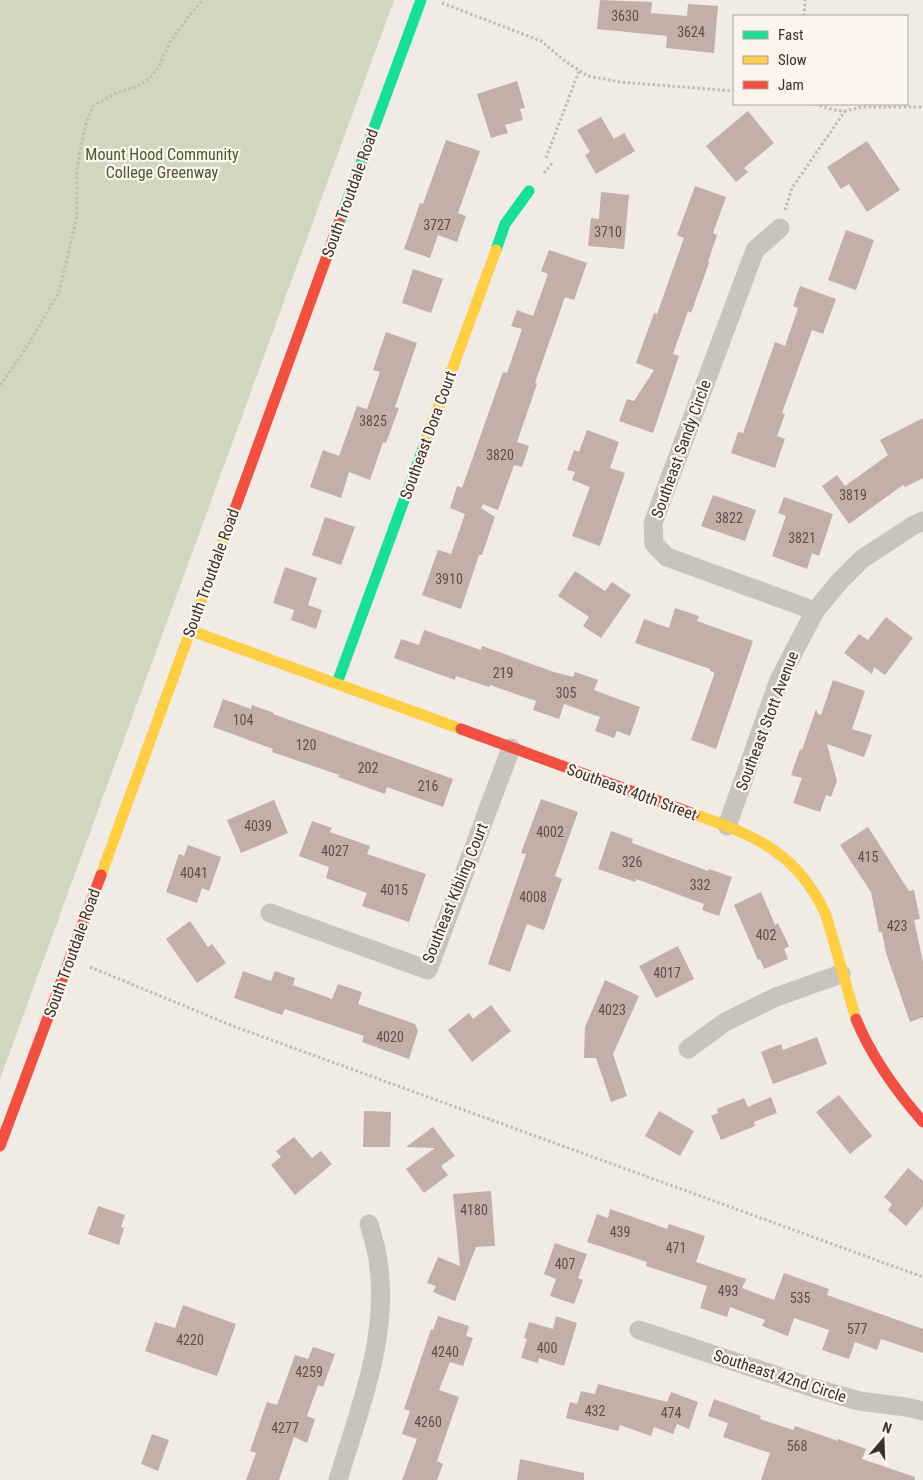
<svg xmlns="http://www.w3.org/2000/svg" width="923" height="1480" font-family="'Roboto Condensed',sans-serif">
  <style>
    .green { fill: #d1d6bf }
    .building { fill: #c3afa7 }
    .lines { fill: none; stroke-linecap: round; stroke-linejoin: round }
    .path { stroke: #c2bbb6; stroke-width: 3; stroke-dasharray: 2.5 2.5; stroke-linecap: butt }
    .street { stroke: #c9c3be; stroke-width: 19 }
    .fast { stroke: #16e098; stroke-width: 11 }
    .slow { stroke: #ffcf43; stroke-width: 11 }
    .jam { stroke: #f24e42; stroke-width: 11 }
    .labels { text-anchor: middle; dominant-baseline: central; stroke-width: 4.5; stroke-linejoin: round; paint-order: stroke }
    .number-label { font-size: 14px; fill: #5d504a }
    .park-label { font-size: 16px; fill: #4a5a2e; stroke: #fbf5ee }
    .street-label { font-size: 16px; fill: #3b302b; stroke: #fbf5ee }
  </style>
  <rect width="100%" height="100%" fill="#f0ebe5"/>
  <!-- green -->
  <polygon class="green" points="0,0 394,0 0,1079"/>
  <!-- building -->
  <g class="building">
    <polygon points="600,0 652,2 651,13 687,16 688,4 718,6 714,53 666,48 667,36 597,29"/>
    <polygon points="517,81 525,108 520,109 523,120 505,125 508,133 491,138 477,94"/>
    <polygon points="748,111 774,143 744,168 748,172 736,182 706,146"/>
    <polygon points="601,117 614,139 624,133 635,151 596,174 585,155 590,152 577,130"/>
    <polygon points="446,140 480,151 458,213 466,216 457,242 438,235 430,258 404,249 420,203 423,204"/>
    <polygon points="867,141 900,190 867,212 849,184 841,189 827,167"/>
    <polygon points="695,186 726,197 713,233 717,235 708,262 709,263 691,313 688,311 673,354 679,356 653,433 619,421 627,399 634,401 654,370 636,363 654,313 657,314 684,238 677,235"/>
    <polygon points="601,192 629,195 624,249 588,246 591,218 599,219"/>
    <polygon points="846,230 874,240 856,290 828,280"/>
    <polygon points="549,250 587,263 574,300 565,297 535,383 537,384 517,442 529,446 522,467 514,465 498,510 483,504 481,508 495,517 482,555 479,555 461,609 422,595 438,550 451,554 465,514 450,508 457,486 462,488 503,372 507,373 522,329 511,326 517,310 533,316 548,274 541,271"/>
    <polygon points="413,269 443,279 431,313 402,303"/>
    <polygon points="800,286 836,299 823,334 812,330 782,413 785,414 777,436 785,439 775,468 731,453 738,432 743,433 775,342 785,346 798,308 793,306"/>
    <polygon points="386,332 417,343 395,407 399,408 386,443 383,442 370,480 349,472 341,498 310,487 323,450 339,456 357,406 367,409 380,372 373,370"/>
    <polygon points="923,418 923,478 905,487 903,485 849,524 822,486 837,475 845,486 888,455 880,440"/>
    <polygon points="587,430 619,442 610,468 625,473 600,546 572,536 590,487 572,480 575,472 567,470 574,450 579,452"/>
    <polygon points="713,495 756,510 745,541 701,526"/>
    <polygon points="784,497 833,514 819,556 812,553 807,569 772,556 786,516 778,513"/>
    <polygon points="325,517 355,527 341,565 312,555"/>
    <polygon points="285,567 317,578 308,605 322,610 316,629 291,620 294,610 273,603"/>
    <polygon points="575,571 605,591 612,582 631,595 601,638 583,626 589,617 558,596"/>
    <polygon points="675,608 699,616 697,621 753,641 716,749 691,740 714,675 714,672 710,671 710,669 635,643 644,619 669,628"/>
    <polygon points="886,617 913,638 885,675 874,667 872,674 844,653 859,634 868,640"/>
    <polygon points="424,630 481,650 482,646 554,672 573,677 575,672 598,680 594,690 640,707 630,736 617,731 614,738 595,731 600,717 564,704 559,719 533,710 536,701 490,685 489,687 456,676 455,680 394,658 401,639 419,645"/>
    <polygon points="833,680 865,691 852,729 872,735 864,757 827,744 837,781 831,797 826,795 820,812 793,803 802,778 791,775 800,749 802,750 816,709 818,714 821,715"/>
    <polygon points="223,699 251,709 252,705 274,713 273,714 453,779 443,807 387,787 385,794 338,777 339,775 272,752 273,749 213,727"/>
    <polygon points="541,799 578,812 555,876 562,879 544,930 527,924 510,972 488,964 526,854 521,853"/>
    <polygon points="274,800 288,833 241,853 227,820"/>
    <polygon points="312,821 332,828 330,832 370,846 367,854 426,874 409,922 362,906 367,893 326,878 329,867 299,856"/>
    <polygon points="868,827 909,891 914,890 920,919 914,920 923,962 923,1017 910,1022 886,953 882,932 879,932 871,892 840,845"/>
    <polygon points="611,831 633,839 632,843 708,871 709,869 732,877 719,916 702,910 704,904 636,879 635,882 598,869"/>
    <polygon points="188,845 221,857 209,891 202,888 197,903 166,892 179,854 184,856"/>
    <polygon points="761,892 775,925 778,923 789,946 784,949 788,959 764,969 760,959 758,960 734,905"/>
    <polygon points="190,921 208,947 212,944 226,963 197,983 166,939"/>
    <polygon points="678,946 694,979 656,998 639,966"/>
    <polygon points="243,971 271,981 275,971 295,978 293,985 332,999 338,984 362,992 358,1004 415,1024 418,1031 409,1059 362,1042 364,1036 285,1009 282,1015 234,998"/>
    <polygon points="605,980 639,996 613,1054 627,1096 611,1102 596,1058 584,1058 585,1027"/>
    <polygon points="491,1005 511,1031 472,1062 448,1030 469,1013 473,1019"/>
    <polygon points="817,1037 827,1064 773,1084 761,1052 781,1044 783,1050"/>
    <polygon points="839,1095 872,1136 850,1154 816,1112"/>
    <polygon points="771,1097 777,1113 754,1122 755,1126 721,1140 711,1116 718,1113 717,1109 744,1098 748,1107"/>
    <polygon points="364,1111 391,1112 390,1147 363,1147"/>
    <polygon points="659,1111 694,1131 680,1156 645,1136"/>
    <polygon points="433,1127 455,1156 441,1166 448,1175 424,1193 406,1169 435,1148 406,1147"/>
    <polygon points="294,1137 312,1158 321,1151 332,1164 295,1195 271,1165 281,1157 276,1151"/>
    <polygon points="908,1168 923,1181 923,1206 906,1226 888,1210 892,1204 884,1197"/>
    <polygon points="491,1191 495,1246 476,1247 455,1301 433,1292 436,1286 427,1283 438,1257 460,1266 453,1194"/>
    <polygon points="98,1206 125,1215 121,1227 124,1228 119,1245 88,1234"/>
    <polygon points="610,1209 667,1229 669,1224 705,1236 696,1262 746,1279 742,1288 774,1300 784,1273 829,1289 827,1295 923,1329 923,1353 881,1339 877,1350 855,1342 849,1359 822,1350 829,1330 794,1318 788,1336 762,1326 765,1320 730,1307 727,1317 700,1308 707,1286 646,1266 647,1262 587,1242 597,1214 608,1218"/>
    <polygon points="555,1243 587,1254 578,1278 583,1280 574,1304 550,1296 556,1279 544,1274"/>
    <polygon points="183,1305 236,1324 217,1376 145,1351 155,1322 175,1328"/>
    <polygon points="438,1316 469,1326 466,1336 473,1338 463,1366 450,1362 439,1390 459,1397 437,1461 443,1464 437,1480 402,1480 417,1439 402,1434 410,1411 404,1409 431,1329 433,1330"/>
    <polygon points="556,1316 577,1323 564,1366 539,1358 538,1363 521,1358 527,1339 524,1338 529,1322 553,1329"/>
    <polygon points="313,1347 335,1354 323,1387 318,1385 307,1416 315,1419 307,1443 294,1437 279,1480 246,1480 256,1453 250,1451 267,1402 277,1405 295,1355 308,1359"/>
    <polygon points="598,1384 667,1402 671,1392 698,1402 689,1429 677,1424 673,1434 654,1427 651,1436 620,1425 618,1431 566,1418 570,1402 577,1404 581,1391 595,1394"/>
    <polygon points="714,1399 761,1416 760,1419 793,1430 795,1426 838,1441 838,1439 866,1449 862,1459 915,1477 915,1480 761,1480 770,1453 723,1437 728,1423 708,1416"/>
    <polygon points="152,1434 169,1440 158,1471 141,1464"/>
    <polygon points="520,1459 584,1473 584,1480 517,1480"/>
  </g>
  <g class="lines">
    <!-- path -->
    <g class="path">
      <polyline points="442,3 541,41 566,62 588,76 620,82 734,91"/>
      <polyline points="804,16 805,0"/>
      <polyline points="815,104 834,110 845,111 862,107 923,107"/>
      <polyline points="546,158 579,71"/>
      <polyline points="544,173 553,162"/>
      <polyline points="785,210 792,188 845,111"/>
      <polyline points="0,385 25,350 59,292 77,217 77,170 79,157 86,123 93,106 116,93 135,87 149,79 158,68 170,42 188,17 203,0"/>
      <polyline points="90,967 233,1026 923,1277"/>
    </g>
    <!-- street -->
    <g class="street">
      <polyline points="780,228 755,250 653,523 654,544 667,557 815,611"/>
      <polyline points="727,826 779,680 815,611 839,582 862,559 914,525 923,521"/>
      <polyline points="270,913 428,970 511,748"/>
      <polyline points="688,1049 725,1022 776,997 841,974"/>
      <polyline points="639,1330 814,1388 859,1401 906,1407 923,1411"/>
      <path d="M338,1480C358,1412 388,1341 379,1268C378,1253 373,1238 369,1224"/>
    </g>
    <!-- fast -->
    <g class="fast">
      <polyline points="339,223 421,0"/>
      <polyline points="496,250 505,224 529,191"/>
      <polyline points="337,683 428,435"/>
    </g>
    <!-- slow -->
    <g class="slow">
      <polyline points="428,435 496,250"/>
      <polyline points="189,630 461,729"/>
      <path d="M694,814C756,836 797,852 826,915L856,1019"/>
      <polyline points="101,875 228,528"/>
    </g>
    <!-- jam -->
    <g class="jam">
      <polyline points="228,528 339,223"/>
      <polyline points="461,729 694,814"/>
      <path d="M856,1019C872,1058 896,1091 923,1122"/>
      <polyline points="0,1146 101,875"/>
    </g>
  </g>
  <g class="labels">
    <!-- number labels -->
    <g class="number-label">
      <text x="625" y="16">3630</text>
      <text x="691" y="32">3624</text>
      <text x="437" y="225">3727</text>
      <text x="608" y="232">3710</text>
      <text x="373" y="421">3825</text>
      <text x="500" y="455">3820</text>
      <text x="853" y="495">3819</text>
      <text x="729" y="518">3822</text>
      <text x="802" y="538">3821</text>
      <text x="449" y="579">3910</text>
      <text x="503" y="673">219</text>
      <text x="566" y="693">305</text>
      <text x="243" y="720">104</text>
      <text x="306" y="745">120</text>
      <text x="368" y="768">202</text>
      <text x="428" y="786">216</text>
      <text x="258" y="826">4039</text>
      <text x="550" y="832">4002</text>
      <text x="335" y="851">4027</text>
      <text x="868" y="857">415</text>
      <text x="632" y="862">326</text>
      <text x="194" y="873">4041</text>
      <text x="700" y="885">332</text>
      <text x="394" y="890">4015</text>
      <text x="533" y="897">4008</text>
      <text x="897" y="926">423</text>
      <text x="766" y="935">402</text>
      <text x="667" y="973">4017</text>
      <text x="612" y="1010">4023</text>
      <text x="390" y="1037">4020</text>
      <text x="474" y="1210">4180</text>
      <text x="620" y="1232">439</text>
      <text x="676" y="1248">471</text>
      <text x="565" y="1264">407</text>
      <text x="728" y="1291">493</text>
      <text x="800" y="1298">535</text>
      <text x="857" y="1329">577</text>
      <text x="190" y="1340">4220</text>
      <text x="547" y="1348">400</text>
      <text x="445" y="1352">4240</text>
      <text x="309" y="1372">4259</text>
      <text x="595" y="1411">432</text>
      <text x="671" y="1413">474</text>
      <text x="428" y="1422">4260</text>
      <text x="285" y="1428">4277</text>
      <text x="797" y="1446">568</text>
    </g>
    <!-- park labels -->
    <g class="park-label">
      <text x="162" y="154">Mount Hood Community<tspan x="162" dy="18">College Greenway</tspan></text>
    </g>
    <!-- street labels -->
    <g class="street-label">
      <text transform="translate(350 193) rotate(-70)">South Troutdale Road</text>
      <text transform="translate(428 435) rotate(-70)">Southeast Dora Court</text>
      <text transform="translate(681 449) rotate(-70)">Southeast Sandy Circle</text>
      <text transform="translate(211 573) rotate(-70)">South Troutdale Road</text>
      <text transform="translate(767 721) rotate(-69)">Southeast Stott Avenue</text>
      <text transform="translate(632 792) rotate(20)">Southeast 40th Street</text>
      <text transform="translate(455 893) rotate(-68)">Southeast Kibling Court</text>
      <text transform="translate(72 953) rotate(-70)">South Troutdale Road</text>
      <text transform="translate(780 1376) rotate(18)">Southeast 42nd Circle</text>
    </g>
  </g>
  <!-- legend -->
  <rect x="733" y="15" width="175" height="90" fill="#fbf5ee" stroke="#aea6a0"/>
  <rect x="743" y="31" width="25" height="8" fill="#16e098" stroke="#aea6a0"/>
  <text x="778" y="40" font-size="15" fill="#3b302b">Fast</text>
  <rect x="743" y="56" width="25" height="8" fill="#ffcf43" stroke="#aea6a0"/>
  <text x="778" y="65" font-size="15" fill="#3b302b">Slow</text>
  <rect x="743" y="81" width="25" height="8" fill="#f24e42" stroke="#aea6a0"/>
  <text x="778" y="90" font-size="15" fill="#3b302b">Jam</text>
  <!-- north arrow -->
  <g transform="translate(883 1440) rotate(19)" stroke="#fbf5ee" stroke-width="4" paint-order="stroke">
  <path d="M0-4L9 19L0 12L-9 19Z" fill="#3b302b"/>
  <text y="-8" font-size="14" font-weight="bold" text-anchor="middle" fill="#3b302b">N</text>
  </g>
</svg>
